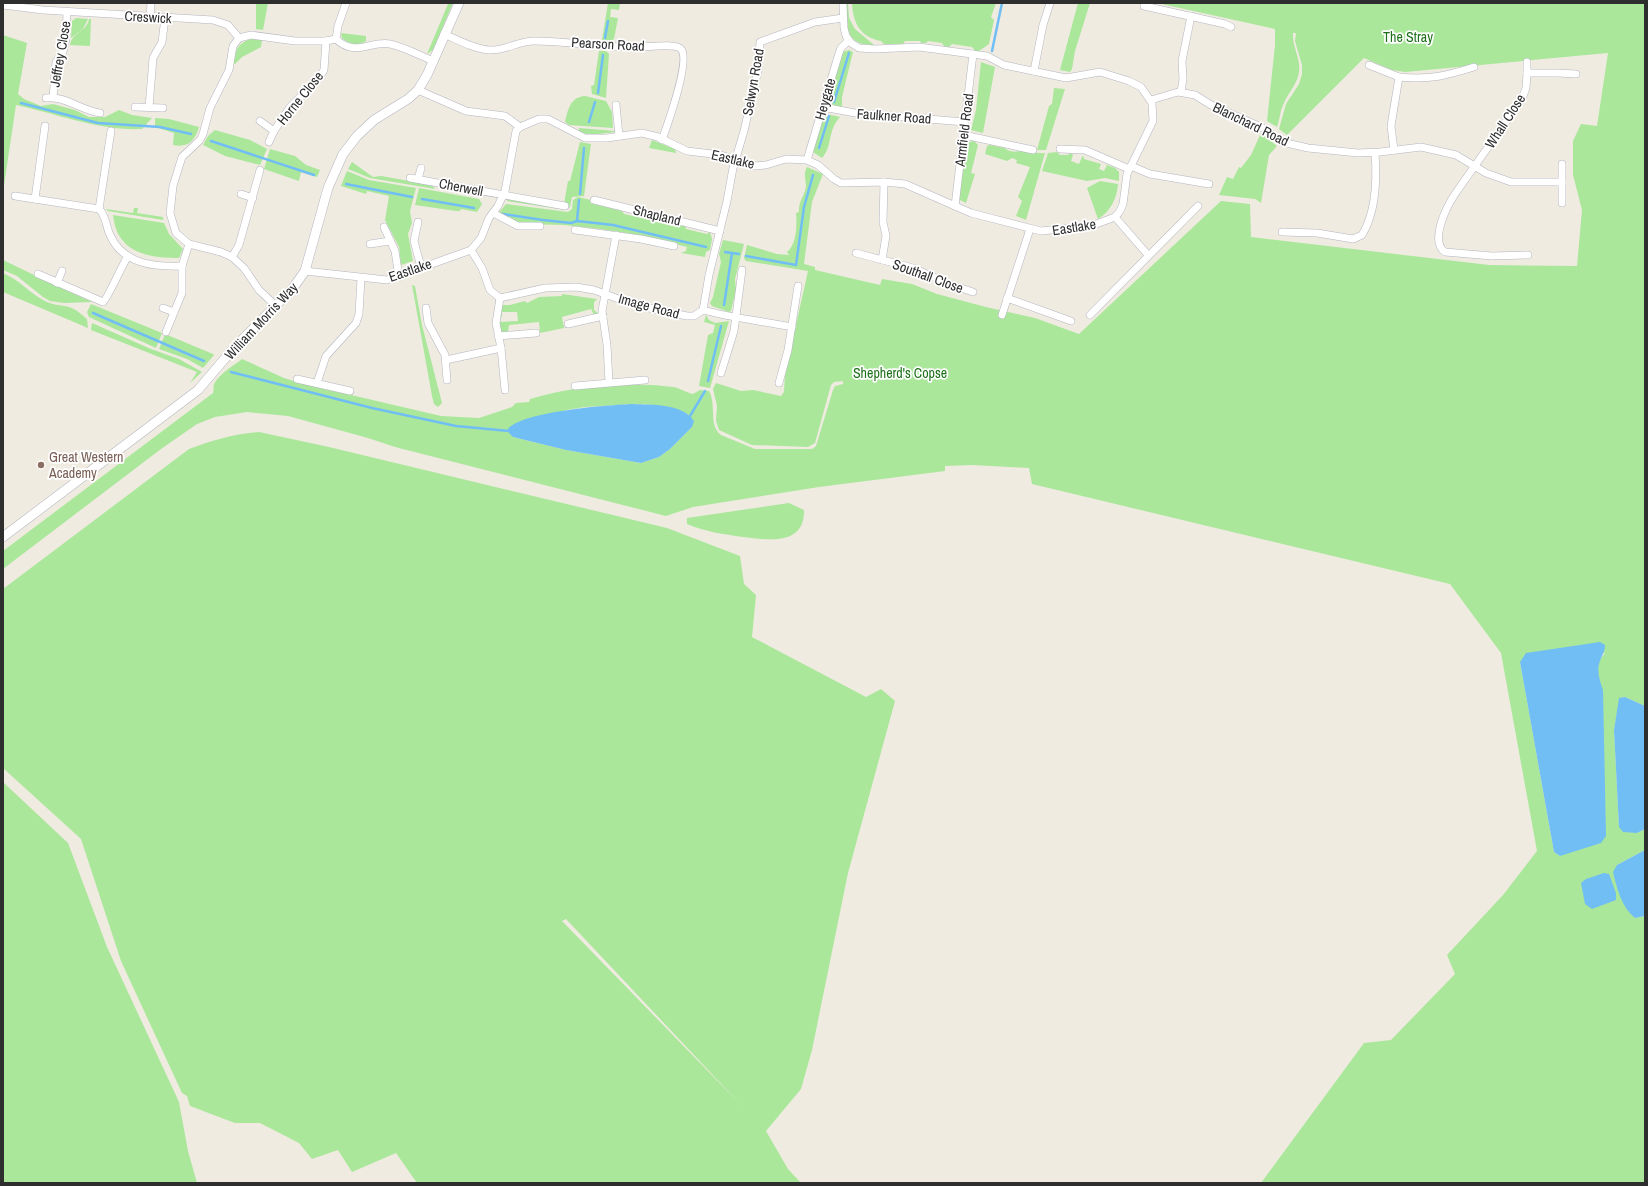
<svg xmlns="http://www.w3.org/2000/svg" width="1648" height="1186" font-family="'Archivo Narrow',sans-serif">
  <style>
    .green { fill: #aae79b; fill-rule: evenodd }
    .water { fill: #70bef4 }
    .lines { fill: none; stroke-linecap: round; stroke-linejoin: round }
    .stream { stroke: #70bef4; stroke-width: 2.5 }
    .street-casing { stroke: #b4b4c1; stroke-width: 8 }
    .secondary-casing { stroke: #b4b4c1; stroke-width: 10 }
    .street { stroke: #fff; stroke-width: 7 }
    .secondary { stroke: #fff; stroke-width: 9 }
    .education-dot { fill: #8d6e63; stroke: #fff; stroke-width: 1.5 }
    .labels { text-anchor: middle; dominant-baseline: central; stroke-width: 3.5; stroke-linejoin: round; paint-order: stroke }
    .street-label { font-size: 14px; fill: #2e2e2e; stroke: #fff }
    .park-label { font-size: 14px; fill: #1d7118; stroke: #fff }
    .education-label { font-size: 14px; fill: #785e54; stroke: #fff; text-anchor: start }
  </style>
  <rect width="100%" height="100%" fill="#efebe0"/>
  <!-- green -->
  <g class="green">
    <polygon points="256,3 268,3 263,30 256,29"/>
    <polygon points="453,3 433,50 427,54 448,4"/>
    <polygon points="608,3 620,3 619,10 611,9 610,17 618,18 614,39 608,42 602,40"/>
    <path d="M847,3H848L849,18L855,29L874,45C844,45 847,27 847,3Z"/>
    <path d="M852,3H996L991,17L994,20L989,44L979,51H975L972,47L952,44L949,47L944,46L942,43L928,41L926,43H921L920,41H905L903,44H884L881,41C860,37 853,23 852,3Z"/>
    <polygon points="1078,3 1090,3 1075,51 1072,69 1070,72 1060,70"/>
    <path d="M1157,3H1645V706L1625,697L1620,698L1614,730L1619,827L1637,833L1645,829V850L1617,865L1635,918L1645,916V1183H1261L1364,1043L1391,1040L1455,974L1447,955L1503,895L1537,851L1501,653L1450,584L1032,484L1029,468L972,465L945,466V471L819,487L693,507L666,516L395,447L368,438L288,416L247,412L215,417L197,424L161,449L3,569V551L213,393C214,390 213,387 214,384C221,372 232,367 242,359L284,378L304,384L441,416L479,418L512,407L516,403L529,402L530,399C573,386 628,381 673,387C680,388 685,392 693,394L700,390L709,391C717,405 708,425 721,435L755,449H812L816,446L833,390L835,386L843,384V381L834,382L831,385L815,443L808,447L752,445L719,430L716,421L717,406L713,389L716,383L741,391L753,390L781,396L784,392L785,374L808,271L746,261L744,258L747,245L777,254L789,255L787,252C797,244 797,224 796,213L799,212C798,201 805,196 806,186C806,179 803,174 807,167L823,174L812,202L804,264L815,267V270L880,285L882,279L912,284L937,294L986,307L1035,318L1079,334L1221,201L1250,204L1251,237L1489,265L1577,266L1582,210L1573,175V141L1581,124L1597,126L1608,53L1405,72L1392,70L1364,58L1287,135L1279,129L1286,104L1299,84L1302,74V65L1295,41L1296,33H1293C1292,47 1301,58 1299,72C1298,83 1288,93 1284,103C1280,110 1280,119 1277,127L1267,121L1275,45V29ZM633,404C652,405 673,404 690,416L692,427L670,449L659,457L641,463L566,450L513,437L566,410L585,407ZM1605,653L1599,661L1560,856L1554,852L1520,662Z"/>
    <polygon points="76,18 88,19 83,29 71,38 72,21"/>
    <path d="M89,19H91L90,46L70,45C72,32 87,32 89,19Z"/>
    <path d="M341,33L366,36V41C358,47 348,43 342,38Z"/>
    <path d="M3,35L27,43L18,94L24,99L41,106L53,104L75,110L89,117H105L119,110L132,115L152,118L142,129C99,131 58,114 16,105L3,192Z"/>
    <path d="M252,39H262L261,47L242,57L235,64L233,63C236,50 238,42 252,39Z"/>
    <polygon points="849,50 853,52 842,97 842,108 831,105 829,99 843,52"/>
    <polygon points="599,51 606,51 609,54 606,98 592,94 591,86 594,85"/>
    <polygon points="981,62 995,67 983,133 971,130 976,110"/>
    <polygon points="1054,88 1065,89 1046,150 1037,150 1049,106 1052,104"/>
    <path d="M585,96L606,101L612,112L613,128L569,125L565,122C568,110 570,97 585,96Z"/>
    <path d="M831,115L840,117C827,131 833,146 822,158L813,152L824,117Z"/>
    <path d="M155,118L169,119L199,127C195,141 188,148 173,145L174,133L155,127Z"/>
    <polygon points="579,128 615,131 615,132 591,135 579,132"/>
    <polygon points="215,130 250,140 267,149 260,165 225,156 203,145 208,136"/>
    <polygon points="1261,133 1277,146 1269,155 1261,203 1255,199 1219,195 1227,177 1233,179 1239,167 1241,168 1251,155"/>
    <polygon points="652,140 675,149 676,153 649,148"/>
    <polygon points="974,141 978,145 971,173 975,174 966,203 958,199 968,144 969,142"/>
    <polygon points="580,142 591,144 584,196 572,197 570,207 566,210 507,201 508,198 564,204 568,181 570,181"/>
    <path d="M990,145L1005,148L1007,150C1012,152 1015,152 1020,151C1025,150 1037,154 1045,153L1026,220L1016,216L1022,201L1018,197L1030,167L1016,163L1017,160L1012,158L1007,161L985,154L987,146Z"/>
    <polygon points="270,149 295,156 306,165 320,170 317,177 301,172 299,181 264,169"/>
    <polygon points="1057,152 1060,155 1068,155 1071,153 1073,155 1071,161 1079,164 1083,155 1084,159 1101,164 1099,169 1104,171 1107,165 1115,168 1119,172 1119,181 1105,178 1087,181 1042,171 1048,153"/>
    <polygon points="352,162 373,177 381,176 432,185 435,189 370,178 348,169"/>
    <polygon points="347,171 369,180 416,188 410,211 412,223 408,234 413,261 401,265 399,247 385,220 389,196 367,191 366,194 341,186"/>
    <path d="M1100,181L1118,184C1117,198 1111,211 1098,219L1087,188Z"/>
    <polygon points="419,188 479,199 482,204 477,212 461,209 460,211 456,211 415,205"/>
    <polygon points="578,197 591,200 590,203 622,211 624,214 646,219 649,217 653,218 656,222 676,227 680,225 685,226 686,229 707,234 710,232 712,239 710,250 706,252 705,257 681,253 686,251 687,247 639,235 600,229 564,225 522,224 498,214 506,204 568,212 572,209 573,200"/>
    <polygon points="134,208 138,208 137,213 163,217 163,220 108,211 106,209 133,213"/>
    <path d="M113,215L164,223L169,234L183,249L179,258C148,258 117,253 113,215Z"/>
    <polygon points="723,240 744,244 735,279 736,290 731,311 729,312 712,306 710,303 713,297 721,262 719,254"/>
    <path d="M3,260C32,274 61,288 92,302L64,303L50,301L43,297L17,276L3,270Z"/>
    <path d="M3,273C20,280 29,293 45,301C52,305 61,305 69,307C76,309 82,315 87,319L88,328L3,292Z"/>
    <polygon points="412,285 415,286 422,325 442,403 438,407 434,404 432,396"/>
    <polygon points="562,294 597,299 594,302 594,310 599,314 594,315 591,309 562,317 564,328 540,333 539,322 509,325 508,332 500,333 499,322 518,321 517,312 502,312 502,317 499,316 502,305 510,305 525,301 527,303 539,297 562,296"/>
    <polygon points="91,304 162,333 156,348 89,317 87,312"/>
    <polygon points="706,315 709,320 715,323 729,321 710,388 699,386 708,335 713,333 715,325 704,322"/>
    <polygon points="92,323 151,349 179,359 202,372 190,383 197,372 91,330"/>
    <polygon points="165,334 213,354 214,355 203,368 187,359 159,349"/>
    <path d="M259,432L329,447L667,528L740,556L744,584L756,595L752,637L866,697L881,689L895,701L848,873L812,1050L801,1089L766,1131L788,1169L801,1183H417L396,1153L352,1172L338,1150L312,1159L299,1143L260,1123H235L190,1106L187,1096L182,1093L121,961L81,839L3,768V589L189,449C213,440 234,434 259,432ZM566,919L741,1105L562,921Z"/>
    <path d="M789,503L804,510C805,546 767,540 743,537C723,534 706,532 687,524V518Z"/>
    <polygon points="3,782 68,843 107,947 179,1102 188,1151 197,1183 3,1183"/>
  </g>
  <!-- water -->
  <g class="water">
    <path d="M633,404C652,405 682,403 694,421L692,427L670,449L659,457L641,463L566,450L513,437L509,433L508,429C523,411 609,405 633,404Z"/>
    <path d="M1600,642L1605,645C1605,652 1602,655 1600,661C1596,671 1600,681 1603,690L1606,836L1601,843L1560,856L1554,852L1520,662L1526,653Z"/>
    <polygon points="1625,697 1645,706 1645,829 1637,833 1623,832 1619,827 1614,730 1619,698"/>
    <path d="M1645,850V916L1635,918C1622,908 1617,889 1613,872L1617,865Z"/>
    <polygon points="1604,873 1609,874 1616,893 1616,900 1592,909 1585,904 1581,883 1586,879"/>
  </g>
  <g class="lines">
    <!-- stream -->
    <g class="stream">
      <polyline points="605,38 608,21"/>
      <polyline points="992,51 1002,3"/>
      <polyline points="598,93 603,55"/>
      <polyline points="834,102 849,53"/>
      <polyline points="21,103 98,123 160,127 191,134"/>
      <polyline points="589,122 595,102"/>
      <polyline points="211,141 314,175"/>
      <polyline points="819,148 829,116"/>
      <polyline points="346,184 412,197"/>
      <polyline points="580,194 584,148"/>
      <polyline points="422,199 474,208"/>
      <polyline points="503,214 543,220 571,223 577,221 613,225 706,247"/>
      <polyline points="577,221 579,200"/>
      <polyline points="732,253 739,254"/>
      <polyline points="746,256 796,265 804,207 813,175"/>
      <polyline points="724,305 732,253 725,252"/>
      <polyline points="93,313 204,361"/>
      <polyline points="231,372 372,408 456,426 509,431"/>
      <polyline points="708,381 721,326"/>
      <polyline points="690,416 705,391"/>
    </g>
    <defs>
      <g id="street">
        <path d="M346,3L338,26L336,39C356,58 371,40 390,44C404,47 419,55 433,61"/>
        <polyline points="3,5 43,10 213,20 228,25 239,38"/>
        <polyline points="1144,6 1225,24 1231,27"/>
        <polyline points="150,17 151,3"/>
        <path d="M444,34C458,40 474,49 489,50C505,51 518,41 534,41C569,41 604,48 639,47C648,47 676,43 681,49C691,60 667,126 662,140"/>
        <polyline points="1369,65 1399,77 1391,126 1394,150"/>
        <polyline points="1034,71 1043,25 1050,3"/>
        <polyline points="1527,73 1527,62"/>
        <path d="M1399,77C1430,80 1445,76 1474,67"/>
        <polyline points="418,90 466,111 505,116 520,127"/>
        <polyline points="1181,92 1183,79 1182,61 1191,16"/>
        <polyline points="53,97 56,62 63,52 66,39 67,12"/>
        <path d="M46,98C64,95 82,111 100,113"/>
        <polyline points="1151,100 1178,92 1195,95 1211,105 1263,128 1282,142 1308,148 1358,153 1380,152 1421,147 1456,155 1486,173 1511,182 1562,182"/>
        <polyline points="616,105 619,136"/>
        <polyline points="135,107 163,108"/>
        <polyline points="149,107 153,58 162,42 165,18"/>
        <polyline points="823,107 855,113 965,122"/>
        <polyline points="260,121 274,131"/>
        <polyline points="964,135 1033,150"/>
        <polyline points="269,142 274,131 290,107 318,79 324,70 326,41"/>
        <polyline points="1060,149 1085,150 1129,169"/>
        <polyline points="807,160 839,53 841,48 848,41"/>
        <polyline points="1562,164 1562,203"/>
        <polyline points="1131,166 1150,174 1209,184"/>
        <polyline points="410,178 565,206"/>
        <polyline points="418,179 421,168"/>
        <polyline points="241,194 253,198"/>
        <path d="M15,196L99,209C106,215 106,227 110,235C123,264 153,267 182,266"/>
        <polyline points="35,199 45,126"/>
        <polyline points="594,200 720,231"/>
        <polyline points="955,206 973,54"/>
        <polyline points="99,209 111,131"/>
        <polyline points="493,213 518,226 540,226"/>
        <polyline points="1115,217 1148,255"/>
        <polyline points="418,222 414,241 421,267"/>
        <polyline points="384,227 395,251 399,277"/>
        <polyline points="575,230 641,239 674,246"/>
        <path d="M1282,232L1317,233L1353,239L1362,235C1376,212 1377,179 1375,153"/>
        <polyline points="370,244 390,241"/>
        <polyline points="471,250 482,268 490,290 500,298 545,288 576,287 594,290 624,301 649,308 687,316 694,316 703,310 709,275 727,201 733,168 744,131 758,70 760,42 815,22 843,18"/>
        <polyline points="856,253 913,268 949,284 973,292"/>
        <path d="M1528,255L1492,256L1445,252C1429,241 1447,206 1455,194L1522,99L1526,88L1527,73H1558L1576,74"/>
        <polyline points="232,257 239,245 260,170"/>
        <polyline points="882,260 886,236 883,222 884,182"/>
        <polyline points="305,271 387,280 471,250 481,238 489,218 498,206 505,191 516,131 520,127 539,119 548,119 585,138 607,138 642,133 658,137 687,151 721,155 754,166 766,165 786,159 807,160 818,165 834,179 841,183 884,182 905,184 971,213 1041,231 1091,226 1115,217 1120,211 1123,204 1127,174 1153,121 1152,103 1141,87 1129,81 1100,72 1066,78 1004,65 987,56 919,47 875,49 859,48 851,43 846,36 844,28 843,3"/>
        <path d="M38,274L103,302C107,300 122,265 128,256"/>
        <polyline points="57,283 62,271"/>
        <polyline points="1007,298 1071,321"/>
        <polyline points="276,306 259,290 244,268 232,257 221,252 189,244 176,233 170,213 173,186 182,157 200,140 203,134 210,108 229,70 233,46 239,38 251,35 295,41 326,41 336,39"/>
        <polyline points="163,308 174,312"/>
        <polyline points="426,308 428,323 445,355 447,380"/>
        <path d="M703,310C732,318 762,321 792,327"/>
        <polyline points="1002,315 1030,229"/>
        <polyline points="1090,315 1198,206"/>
        <polyline points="568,324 603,316"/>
        <polyline points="166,332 182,293 182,266 189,244"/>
        <polyline points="498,336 536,333"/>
        <polyline points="501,348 505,390"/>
        <polyline points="446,360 501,348 496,323 500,298"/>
        <polyline points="721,373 734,331 742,270"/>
        <polyline points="297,379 350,391"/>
        <polyline points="609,382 607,345 602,311 616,235"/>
        <polyline points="317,383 326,356 356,323 359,314 361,278"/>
        <polyline points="779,383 788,350 798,286"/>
        <polyline points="575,386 645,380"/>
      </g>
      <polyline id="secondary" points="3,537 198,390 233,349 293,288 305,271 328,188 343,154 357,136 374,120 408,99 418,90 427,75 459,3"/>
    </defs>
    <!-- street casing -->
    <use href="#street" class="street-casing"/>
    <!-- secondary casing -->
    <use href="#secondary" class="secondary-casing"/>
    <!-- street -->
    <use href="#street" class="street"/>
    <!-- secondary -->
    <use href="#secondary" class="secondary"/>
  </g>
  <!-- markers -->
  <circle class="education-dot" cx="41" cy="465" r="4"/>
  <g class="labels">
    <!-- street labels -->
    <g class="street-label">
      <text transform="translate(148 17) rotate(3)">Creswick</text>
      <text transform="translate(608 44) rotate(3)">Pearson Road</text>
      <text transform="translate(60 54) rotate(-80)">Jeffrey Close</text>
      <text transform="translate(753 82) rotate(-80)">Selwyn Road</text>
      <text transform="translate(300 98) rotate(-51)">Horne Close</text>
      <text transform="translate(825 99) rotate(-74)">Heygate</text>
      <text transform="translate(894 116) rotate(4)">Faulkner Road</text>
      <text transform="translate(1505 121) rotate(-57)">Whall Close</text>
      <text transform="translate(1251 124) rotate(26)">Blanchard Road</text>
      <text transform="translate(964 130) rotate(-83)">Armfield Road</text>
      <text transform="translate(733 159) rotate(13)">Eastlake</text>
      <text transform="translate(461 187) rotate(11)">Cherwell</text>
      <text transform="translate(657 215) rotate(14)">Shapland</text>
      <text transform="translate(1074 227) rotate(-9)">Eastlake</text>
      <text transform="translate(410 270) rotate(-19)">Eastlake</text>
      <text transform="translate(928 276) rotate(20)">Southall Close</text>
      <text transform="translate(649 306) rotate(15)">Image Road</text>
      <text transform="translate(261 321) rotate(-47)">William Morris Way</text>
    </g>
    <!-- park labels -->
    <g class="park-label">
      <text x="1408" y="37">The Stray</text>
      <text x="900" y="373">Shepherd's Copse</text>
    </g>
    <!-- education labels -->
    <g class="education-label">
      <text x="49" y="457">Great Western<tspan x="49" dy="16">Academy</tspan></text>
    </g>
  </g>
  <!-- border -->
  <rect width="1648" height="1186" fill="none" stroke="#2e2e2e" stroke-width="8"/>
</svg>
